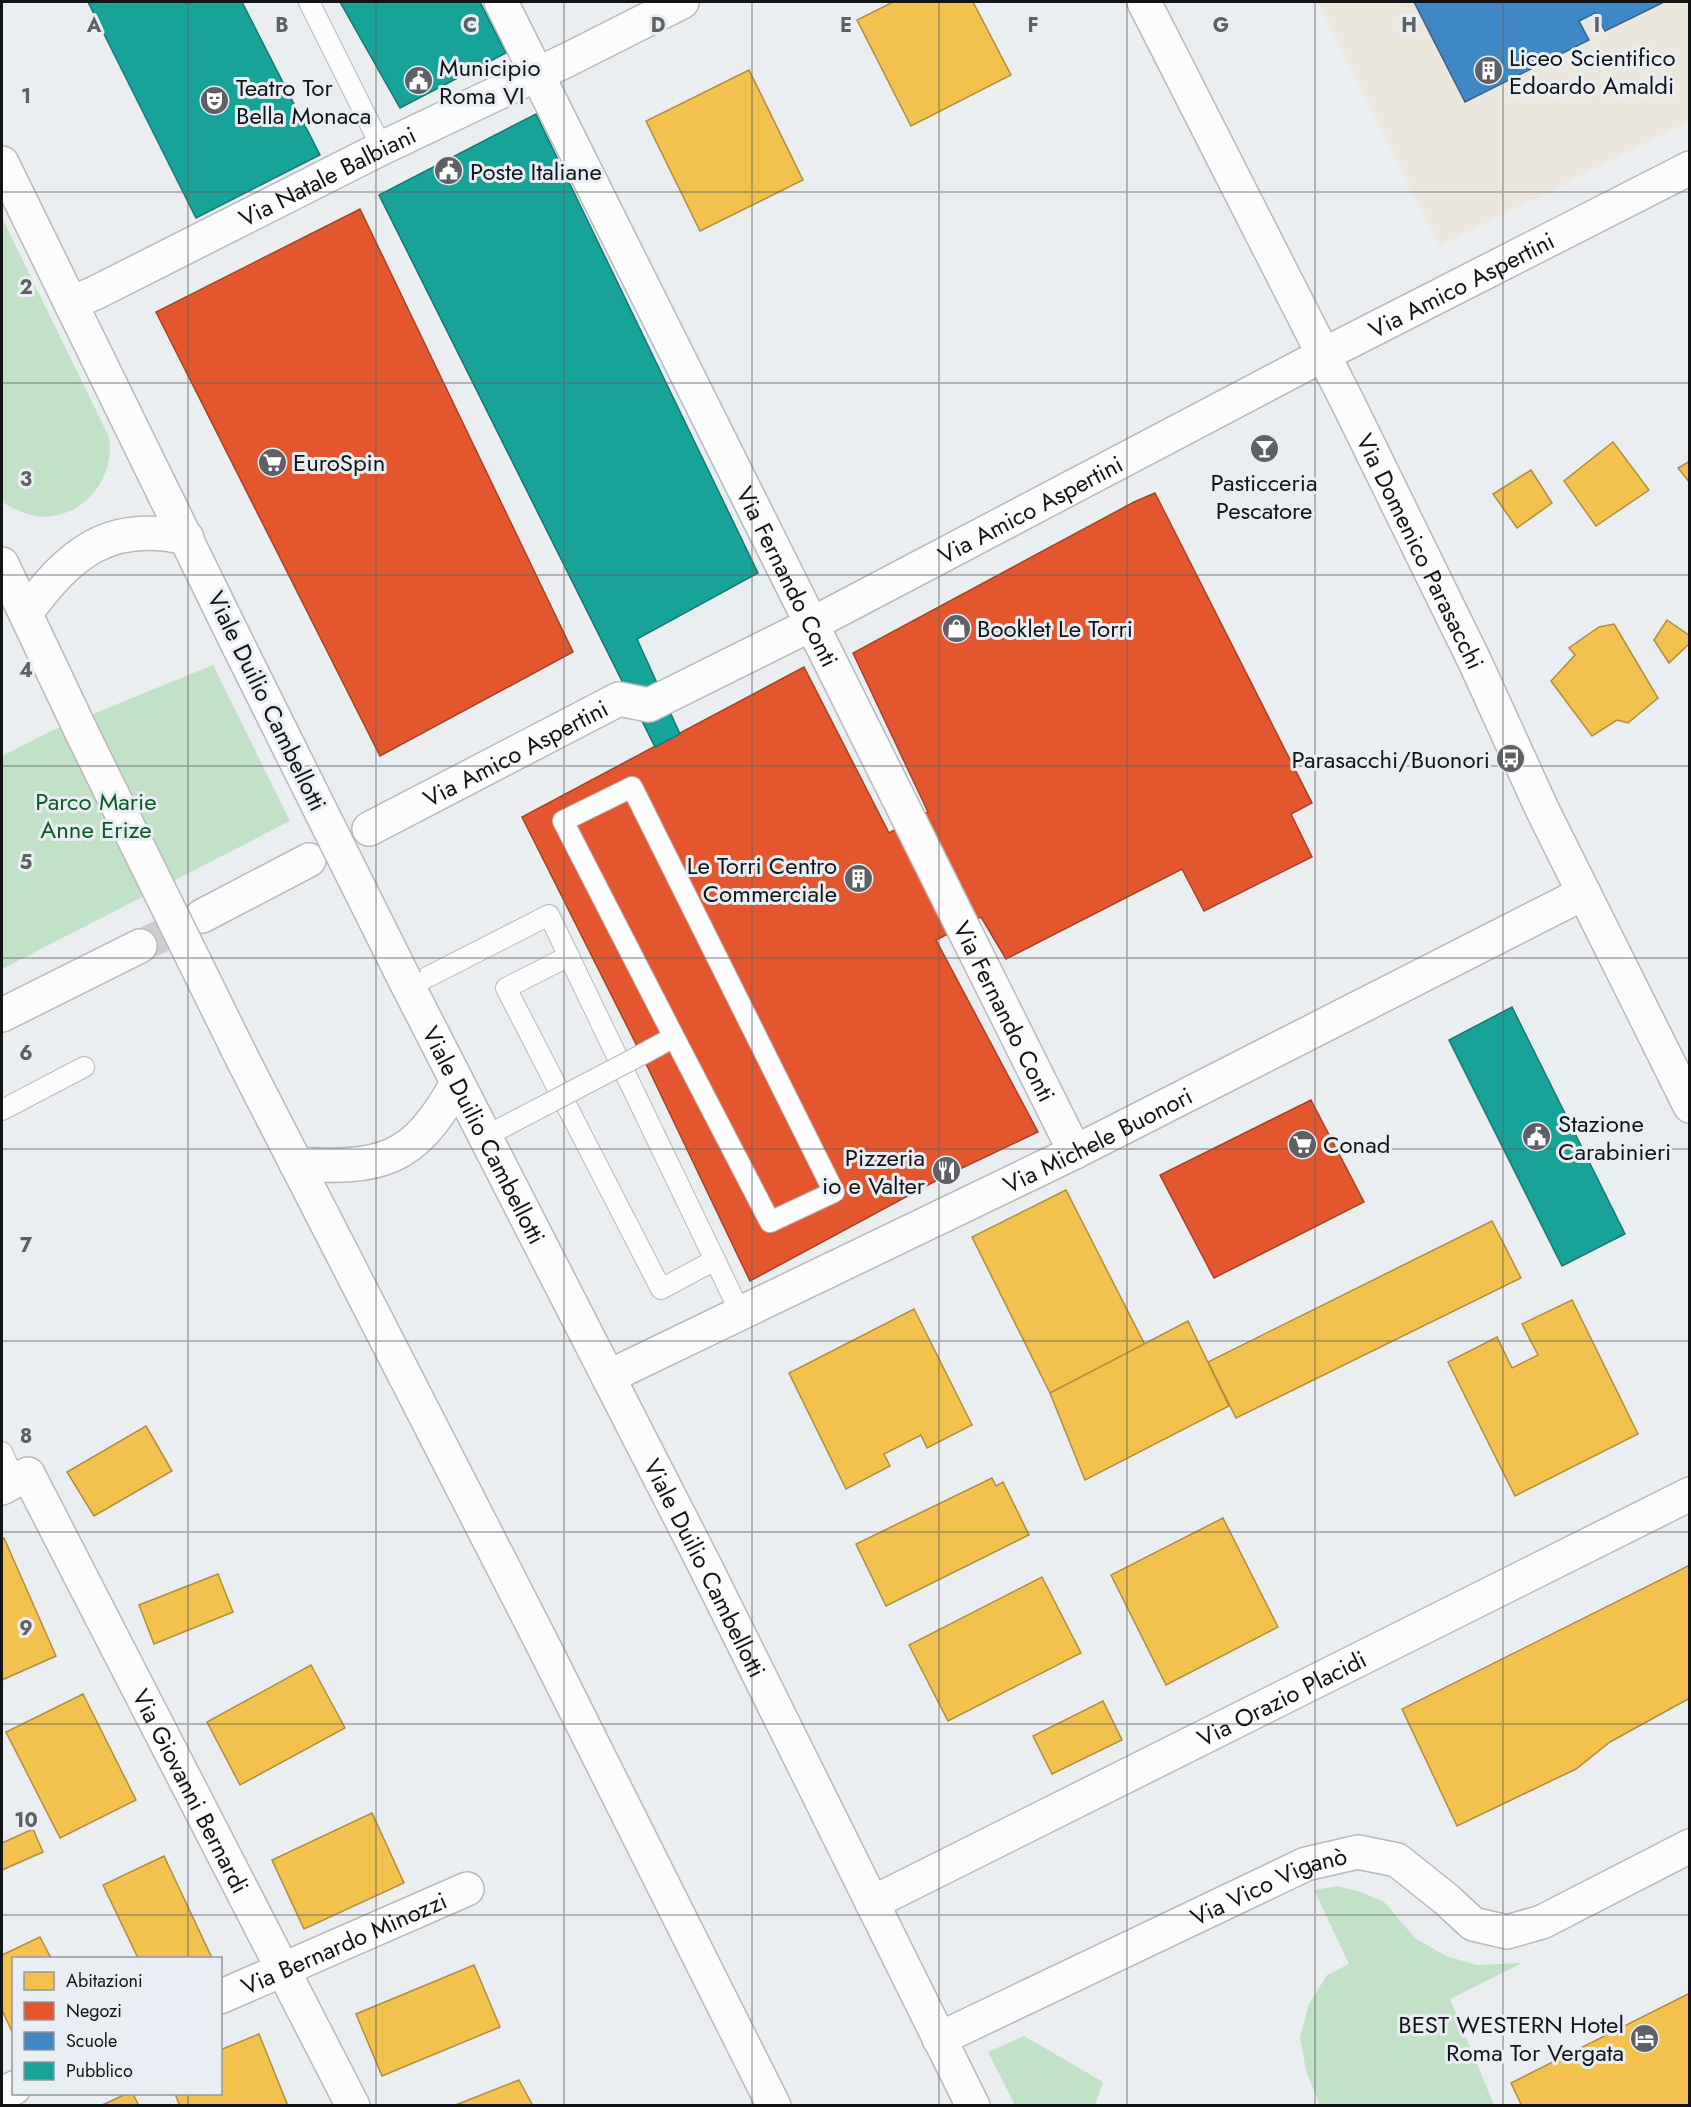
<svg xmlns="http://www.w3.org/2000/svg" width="1691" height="2107" font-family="Jost,sans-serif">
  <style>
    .education { fill: #ece7dd }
    .green { fill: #c1e2c6 }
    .homes { fill: #f2c14e; stroke: #af8d3d; stroke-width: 1.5 }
    .shops { fill: #e4572e; stroke: #a54327; stroke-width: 1.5 }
    .schools { fill: #3f88c5; stroke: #326590; stroke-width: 1.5 }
    .public { fill: #17a398; stroke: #167871; stroke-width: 1.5 }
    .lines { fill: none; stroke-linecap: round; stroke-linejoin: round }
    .street-tunnel { stroke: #cbcdd0; stroke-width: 33; stroke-dasharray: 33 16; stroke-linecap: butt }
    .lane-casing { stroke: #b7b9bc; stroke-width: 22 }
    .street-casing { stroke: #b7b9bc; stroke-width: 36 }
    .secondary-casing { stroke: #b7b9bc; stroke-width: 36 }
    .lane { stroke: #fcfcfd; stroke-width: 20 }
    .street { stroke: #fcfcfd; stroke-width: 33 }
    .secondary { stroke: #fcfcfd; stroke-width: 33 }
    .lane-bridge-casing { stroke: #b7b9bc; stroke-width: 22; stroke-linecap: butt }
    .secondary-bridge-casing { stroke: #b7b9bc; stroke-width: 36; stroke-linecap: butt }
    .lane-bridge { stroke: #fcfcfd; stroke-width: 20 }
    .secondary-bridge { stroke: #fcfcfd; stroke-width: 33 }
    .grid { fill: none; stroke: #5f6063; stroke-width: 1.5; stroke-opacity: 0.55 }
    .labels { text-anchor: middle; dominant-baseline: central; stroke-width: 6; stroke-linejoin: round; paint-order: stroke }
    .poi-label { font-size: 24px; fill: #131416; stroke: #e8eef4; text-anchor: start }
    .street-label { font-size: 24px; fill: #131416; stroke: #e8eef4 }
    .park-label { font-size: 24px; fill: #0a5c20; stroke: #e8eef4 }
    .grid-label { font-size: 20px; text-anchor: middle; font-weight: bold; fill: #5f6063; stroke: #e8eef4; stroke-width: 6; stroke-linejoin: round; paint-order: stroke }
  </style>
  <rect width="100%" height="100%" fill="#ebeef1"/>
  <!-- education -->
  <polygon class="education" points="1318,2 1689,2 1689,122 1440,246"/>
  <!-- green -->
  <g class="green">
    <path d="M2,218L109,437C116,479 81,522 36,516C24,514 12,508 2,502Z"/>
    <polygon points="213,665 290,821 2,969 2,756 51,731"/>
    <polygon points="1337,1886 1361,1892 1384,1902 1415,1938 1446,1956 1477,1965 1522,1963 1450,1999 1494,2105 1320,2105 1306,2071 1300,2037 1309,2004 1327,1975 1349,1964 1314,1890"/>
    <polygon points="1024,2036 1103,2082 1095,2105 1015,2105 988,2052"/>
  </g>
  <!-- homes -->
  <g class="homes">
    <polygon points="893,2 973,2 1011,75 911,126 857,20"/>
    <polygon points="749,70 803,180 700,231 646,121"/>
    <polygon points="1613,442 1649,490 1596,526 1564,481"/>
    <polygon points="1690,461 1690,483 1678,468"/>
    <polygon points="1531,470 1552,503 1517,528 1493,494"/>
    <polygon points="1667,620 1690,636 1690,643 1669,663 1654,640"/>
    <polygon points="1614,624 1658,698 1628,723 1617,720 1592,736 1551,681 1575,655 1569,648 1599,627"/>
    <polygon points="1066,1190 1145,1345 1050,1393 972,1237"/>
    <polygon points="1492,1221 1521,1278 1236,1418 1208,1362"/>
    <polygon points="1572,1300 1638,1434 1515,1496 1448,1362 1497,1337 1512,1368 1538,1355 1522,1324"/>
    <polygon points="914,1309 972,1425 927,1448 921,1435 884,1454 890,1466 846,1489 789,1373"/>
    <polygon points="1188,1321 1229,1406 1085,1480 1050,1393"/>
    <polygon points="146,1426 172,1471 94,1516 67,1472"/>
    <polygon points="992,1478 996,1486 1003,1482 1029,1535 886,1606 856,1544"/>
    <polygon points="1223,1518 1278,1627 1166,1685 1111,1575"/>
    <polygon points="4,1538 56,1656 2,1680 2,1539"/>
    <polygon points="1690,1565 1690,1698 1610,1742 1576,1769 1457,1826 1402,1709"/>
    <polygon points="218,1574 233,1612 154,1644 139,1605"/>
    <polygon points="1042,1577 1081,1653 948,1721 909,1645"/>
    <polygon points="311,1665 345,1728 240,1785 207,1722"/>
    <polygon points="83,1694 136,1800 60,1838 6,1732"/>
    <polygon points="1103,1701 1122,1740 1052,1774 1033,1736"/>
    <polygon points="372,1813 404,1883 304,1929 272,1860"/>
    <polygon points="33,1829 43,1852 2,1870 2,1843"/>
    <polygon points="164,1856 212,1958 138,1958 103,1885"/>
    <polygon points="40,1937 51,1958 14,1958 14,2036 2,2010 2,1955"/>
    <polygon points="474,1965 500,2027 382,2076 356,2014"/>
    <polygon points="1690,1993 1690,2106 1522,2106 1511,2083"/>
    <polygon points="259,2034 288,2106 180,2106 175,2094 220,2094 220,2050"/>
    <polygon points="519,2080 533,2106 453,2106"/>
    <polygon points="126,2094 133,2094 139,2106 100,2106"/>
  </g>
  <!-- shops -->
  <g class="shops">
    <polygon points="360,209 573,652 380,756 156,312"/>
    <polygon points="1155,493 1312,803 1291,814 1312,857 1204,911 1182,869 1006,959 981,917 936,940 1038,1132 941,1178 750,1281 649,1070 522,817 804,667 889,833 928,812 853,653 1134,502"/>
    <polygon points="1311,1100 1364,1202 1214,1278 1160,1175"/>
  </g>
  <!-- schools -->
  <polygon class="schools" points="1414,2 1664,2 1605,31 1595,13 1579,21 1589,40 1465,102"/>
  <!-- public -->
  <g class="public">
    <polygon points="88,2 242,2 320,155 196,218"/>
    <polygon points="340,2 480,2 506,53 400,108"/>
    <polygon points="536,114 758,573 637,639 680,734 655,747 379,195"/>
    <polygon points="1512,1007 1625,1234 1562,1266 1449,1040"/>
  </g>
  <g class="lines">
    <!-- street-tunnel -->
    <polyline class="street-tunnel" points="140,946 202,916"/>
    <defs>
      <g id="lane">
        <polyline points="309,2 382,148"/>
        <polyline points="569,956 506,988 661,1289 715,1260"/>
        <polyline points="408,987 549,915 740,1312"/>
        <polyline points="641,1055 674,1037 770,1222 834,1192 632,787 563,821 674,1037"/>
        <polyline points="2,1110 84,1067"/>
        <polyline points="484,1137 534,1111"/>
        <polyline points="2,1452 15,1481"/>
      </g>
      <g id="street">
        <path id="s1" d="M501,2L1075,1152"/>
        <path id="s2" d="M1144,2L1348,403L1475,662L1542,809L1690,1106"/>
        <path id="s3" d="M71,303L95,293L382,148L567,60L682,2"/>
        <path d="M26,613C70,553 109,520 187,538"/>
        <path id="s4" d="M369,829L619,699L649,705L812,624L1323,355L1690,168"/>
        <polyline points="202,916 309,860"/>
        <polyline points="2,1015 140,946"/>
        <path d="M296,1164C381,1169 414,1162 457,1083"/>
        <path id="s5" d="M608,1377L1075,1152L1584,893"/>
        <path id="s6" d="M2,1488L28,1474L353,2106"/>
        <path id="s7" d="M872,1903L1690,1494"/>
        <path id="s8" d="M220,1997L467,1889"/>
        <path id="s9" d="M939,2039L1306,1864L1358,1852L1397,1860L1446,1899L1473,1924L1507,1932L1542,1922L1690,1846"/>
        <polyline points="2,2094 14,2088"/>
      </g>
      <g id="secondary">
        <polyline points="2,163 240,649"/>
        <polyline points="2,564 82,733"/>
        <path id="s10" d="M405,980L704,1564L973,2106"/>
        <polyline points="243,1060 543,1645 774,2106"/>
      </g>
    </defs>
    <!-- lane casing -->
    <use href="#lane" class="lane-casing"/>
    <!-- street casing -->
    <use href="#street" class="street-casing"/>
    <!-- secondary casing -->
    <use href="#secondary" class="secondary-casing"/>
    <!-- lane -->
    <use href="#lane" class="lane"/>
    <!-- street -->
    <use href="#street" class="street"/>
    <!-- secondary -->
    <use href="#secondary" class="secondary"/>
    <defs>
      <polyline id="lane-bridge" points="534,1111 641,1055"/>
      <g id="secondary-bridge">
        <polyline points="240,649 405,980"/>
        <polyline points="82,733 243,1060"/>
      </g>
    </defs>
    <!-- lane-bridge casing -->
    <use href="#lane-bridge" class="lane-bridge-casing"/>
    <!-- secondary-bridge casing -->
    <use href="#secondary-bridge" class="secondary-bridge-casing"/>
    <!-- lane-bridge -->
    <use href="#lane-bridge" class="lane-bridge"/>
    <!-- secondary-bridge -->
    <use href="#secondary-bridge" class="secondary-bridge"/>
  </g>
  <!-- grid -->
  <path class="grid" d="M188,2V1958M376,2V2106M564,2V2106M752,2V2106M939,2V2106M1127,2V2106M1315,2V2106M1503,2V2106M2,192H1690M2,383H1690M2,575H1690M2,766H1690M2,958H1690M2,1149H1690M2,1341H1690M2,1532H1690M2,1724H1690M2,1915H1690M188,2094V2106"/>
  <!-- icons -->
  <defs>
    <symbol id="building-disc" viewBox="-11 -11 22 22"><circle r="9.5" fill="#5f6063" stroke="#e8eef4"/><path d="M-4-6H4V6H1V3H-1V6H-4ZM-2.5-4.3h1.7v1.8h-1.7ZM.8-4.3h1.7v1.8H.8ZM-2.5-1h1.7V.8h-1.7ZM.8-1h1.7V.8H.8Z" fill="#fff"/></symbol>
    <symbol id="civic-disc" viewBox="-11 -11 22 22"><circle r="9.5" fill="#5f6063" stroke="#e8eef4"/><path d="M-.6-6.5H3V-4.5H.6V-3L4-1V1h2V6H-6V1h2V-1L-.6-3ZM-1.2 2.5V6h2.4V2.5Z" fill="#fff"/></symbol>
    <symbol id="theatre-disc" viewBox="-11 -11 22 22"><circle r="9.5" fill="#5f6063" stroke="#e8eef4"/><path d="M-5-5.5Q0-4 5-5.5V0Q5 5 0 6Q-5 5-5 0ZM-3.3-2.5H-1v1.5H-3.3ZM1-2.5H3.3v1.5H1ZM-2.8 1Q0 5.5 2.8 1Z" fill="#fff"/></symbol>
    <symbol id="bar-disc" viewBox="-11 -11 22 22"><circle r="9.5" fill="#5f6063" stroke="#e8eef4"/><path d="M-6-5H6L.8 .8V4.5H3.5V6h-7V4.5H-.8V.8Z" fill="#fff"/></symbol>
    <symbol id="supermarket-disc" viewBox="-11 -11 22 22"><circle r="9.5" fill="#5f6063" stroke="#e8eef4"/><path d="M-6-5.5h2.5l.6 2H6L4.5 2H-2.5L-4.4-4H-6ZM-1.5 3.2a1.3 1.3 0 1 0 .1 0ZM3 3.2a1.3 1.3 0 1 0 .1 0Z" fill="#fff"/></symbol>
    <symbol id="shop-disc" viewBox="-11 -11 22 22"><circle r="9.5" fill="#5f6063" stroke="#e8eef4"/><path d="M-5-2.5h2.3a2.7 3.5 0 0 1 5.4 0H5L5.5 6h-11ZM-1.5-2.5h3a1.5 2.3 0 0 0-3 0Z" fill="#fff"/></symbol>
    <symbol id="bus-disc" viewBox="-11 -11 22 22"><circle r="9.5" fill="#5f6063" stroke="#e8eef4"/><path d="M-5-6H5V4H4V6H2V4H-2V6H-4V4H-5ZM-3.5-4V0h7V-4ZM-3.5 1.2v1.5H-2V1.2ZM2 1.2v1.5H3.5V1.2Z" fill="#fff"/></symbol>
    <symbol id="restaurant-disc" viewBox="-11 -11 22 22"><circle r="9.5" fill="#5f6063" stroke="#e8eef4"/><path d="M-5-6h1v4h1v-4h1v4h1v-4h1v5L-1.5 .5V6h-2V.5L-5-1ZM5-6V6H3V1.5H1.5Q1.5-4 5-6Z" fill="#fff"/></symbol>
    <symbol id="hotel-disc" viewBox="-11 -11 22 22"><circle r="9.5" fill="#5f6063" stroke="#e8eef4"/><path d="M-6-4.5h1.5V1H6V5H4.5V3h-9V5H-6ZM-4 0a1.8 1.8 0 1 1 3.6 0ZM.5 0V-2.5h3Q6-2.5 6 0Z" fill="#fff"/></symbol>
  </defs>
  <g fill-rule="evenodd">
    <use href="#building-disc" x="1472" y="54" width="33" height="33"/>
    <use href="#civic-disc" x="402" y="64" width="33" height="33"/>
    <use href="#theatre-disc" x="198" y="84" width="33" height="33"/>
    <use href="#civic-disc" x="432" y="154" width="33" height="33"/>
    <use href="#bar-disc" x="1248" y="432" width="33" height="33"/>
    <use href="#supermarket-disc" x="256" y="446" width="33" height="33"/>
    <use href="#shop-disc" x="940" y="612" width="33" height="33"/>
    <use href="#bus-disc" x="1494" y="742" width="33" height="33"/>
    <use href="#building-disc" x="842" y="862" width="33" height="33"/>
    <use href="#civic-disc" x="1520" y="1120" width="33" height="33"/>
    <use href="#supermarket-disc" x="1286" y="1128" width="33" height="33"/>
    <use href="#restaurant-disc" x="930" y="1154" width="33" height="33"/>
    <use href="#hotel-disc" x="1628" y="2022" width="33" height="33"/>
  </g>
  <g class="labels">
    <!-- poi labels -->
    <g class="poi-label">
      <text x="1509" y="57">Liceo Scientifico<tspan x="1509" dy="28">Edoardo Amaldi</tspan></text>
      <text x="439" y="67">Municipio<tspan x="439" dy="28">Roma VI</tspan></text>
      <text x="236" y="87">Teatro Tor<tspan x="236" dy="28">Bella Monaca</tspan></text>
      <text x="470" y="171">Poste Italiane</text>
      <text x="293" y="462">EuroSpin</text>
      <text x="1264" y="482" text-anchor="middle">Pasticceria<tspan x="1264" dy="28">Pescatore</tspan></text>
      <text x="977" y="628">Booklet Le Torri</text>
      <text x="1490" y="759" text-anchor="end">Parasacchi/Buonori</text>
      <text x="837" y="865" text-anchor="end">Le Torri Centro<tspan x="837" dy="28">Commerciale</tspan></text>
      <text x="1558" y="1123">Stazione<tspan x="1558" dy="28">Carabinieri</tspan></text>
      <text x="1323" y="1144">Conad</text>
      <text x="925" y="1157" text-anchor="end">Pizzeria<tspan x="925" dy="28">io e Valter</tspan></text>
      <text x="1624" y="2024" text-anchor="end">BEST WESTERN Hotel<tspan x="1624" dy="28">Roma Tor Vergata</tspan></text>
    </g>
    <!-- street labels -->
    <g class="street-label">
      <text stroke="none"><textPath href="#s3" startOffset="286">Via Natale Balbiani</textPath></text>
      <text stroke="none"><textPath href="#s4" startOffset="1227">Via Amico Aspertini</textPath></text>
      <text stroke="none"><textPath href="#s4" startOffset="741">Via Amico Aspertini</textPath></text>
      <text stroke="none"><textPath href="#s2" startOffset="615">Via Domenico Parasacchi</textPath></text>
      <text stroke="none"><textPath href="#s1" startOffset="642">Via Fernando Conti</textPath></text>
      <text transform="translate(267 701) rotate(64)">Viale Duilio Cambellotti</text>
      <text stroke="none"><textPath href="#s4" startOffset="165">Via Amico Aspertini</textPath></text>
      <text stroke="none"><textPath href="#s1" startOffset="1128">Via Fernando Conti</textPath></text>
      <text stroke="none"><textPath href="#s10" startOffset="174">Viale Duilio Cambellotti</textPath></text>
      <text stroke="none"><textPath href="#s5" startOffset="544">Via Michele Buonori</textPath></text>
      <text stroke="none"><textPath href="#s10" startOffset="660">Viale Duilio Cambellotti</textPath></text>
      <text stroke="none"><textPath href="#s7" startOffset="458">Via Orazio Placidi</textPath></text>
      <text stroke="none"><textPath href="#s6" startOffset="386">Via Giovanni Bernardi</textPath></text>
      <text stroke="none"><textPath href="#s9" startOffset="364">Via Vico Viganò</textPath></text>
      <text stroke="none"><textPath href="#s8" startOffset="135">Via Bernardo Minozzi</textPath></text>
    </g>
    <!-- park labels -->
    <g class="park-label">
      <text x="96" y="801">Parco Marie<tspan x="96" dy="28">Anne Erize</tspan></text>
    </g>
  </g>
  <g class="grid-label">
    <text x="94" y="32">A</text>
    <text x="282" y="32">B</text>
    <text x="470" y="32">C</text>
    <text x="658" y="32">D</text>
    <text x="846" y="32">E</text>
    <text x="1033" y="32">F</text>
    <text x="1221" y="32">G</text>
    <text x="1409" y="32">H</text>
    <text x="1597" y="32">I</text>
    <text x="26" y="103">1</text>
    <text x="26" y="294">2</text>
    <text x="26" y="486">3</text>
    <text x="26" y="677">4</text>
    <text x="26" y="869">5</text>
    <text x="26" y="1060">6</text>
    <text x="26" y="1252">7</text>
    <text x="26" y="1443">8</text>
    <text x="26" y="1635">9</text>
    <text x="26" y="1827">10</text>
  </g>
  <!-- border -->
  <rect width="1691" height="2107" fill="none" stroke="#131416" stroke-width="6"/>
  <!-- legend -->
  <rect x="12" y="1957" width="210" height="138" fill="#e8eef4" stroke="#93979b" stroke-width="1.5"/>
  <rect x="24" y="1972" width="30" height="18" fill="#f2c14e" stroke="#93979b" stroke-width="1.5"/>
  <text x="66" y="1987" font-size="18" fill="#131416">Abitazioni</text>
  <rect x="24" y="2002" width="30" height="18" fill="#e4572e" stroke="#93979b" stroke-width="1.5"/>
  <text x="66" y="2017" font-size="18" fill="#131416">Negozi</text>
  <rect x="24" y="2032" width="30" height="18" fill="#3f88c5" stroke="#93979b" stroke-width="1.5"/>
  <text x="66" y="2047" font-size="18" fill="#131416">Scuole</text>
  <rect x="24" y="2062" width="30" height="18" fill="#17a398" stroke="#93979b" stroke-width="1.5"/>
  <text x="66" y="2077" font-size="18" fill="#131416">Pubblico</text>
</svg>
